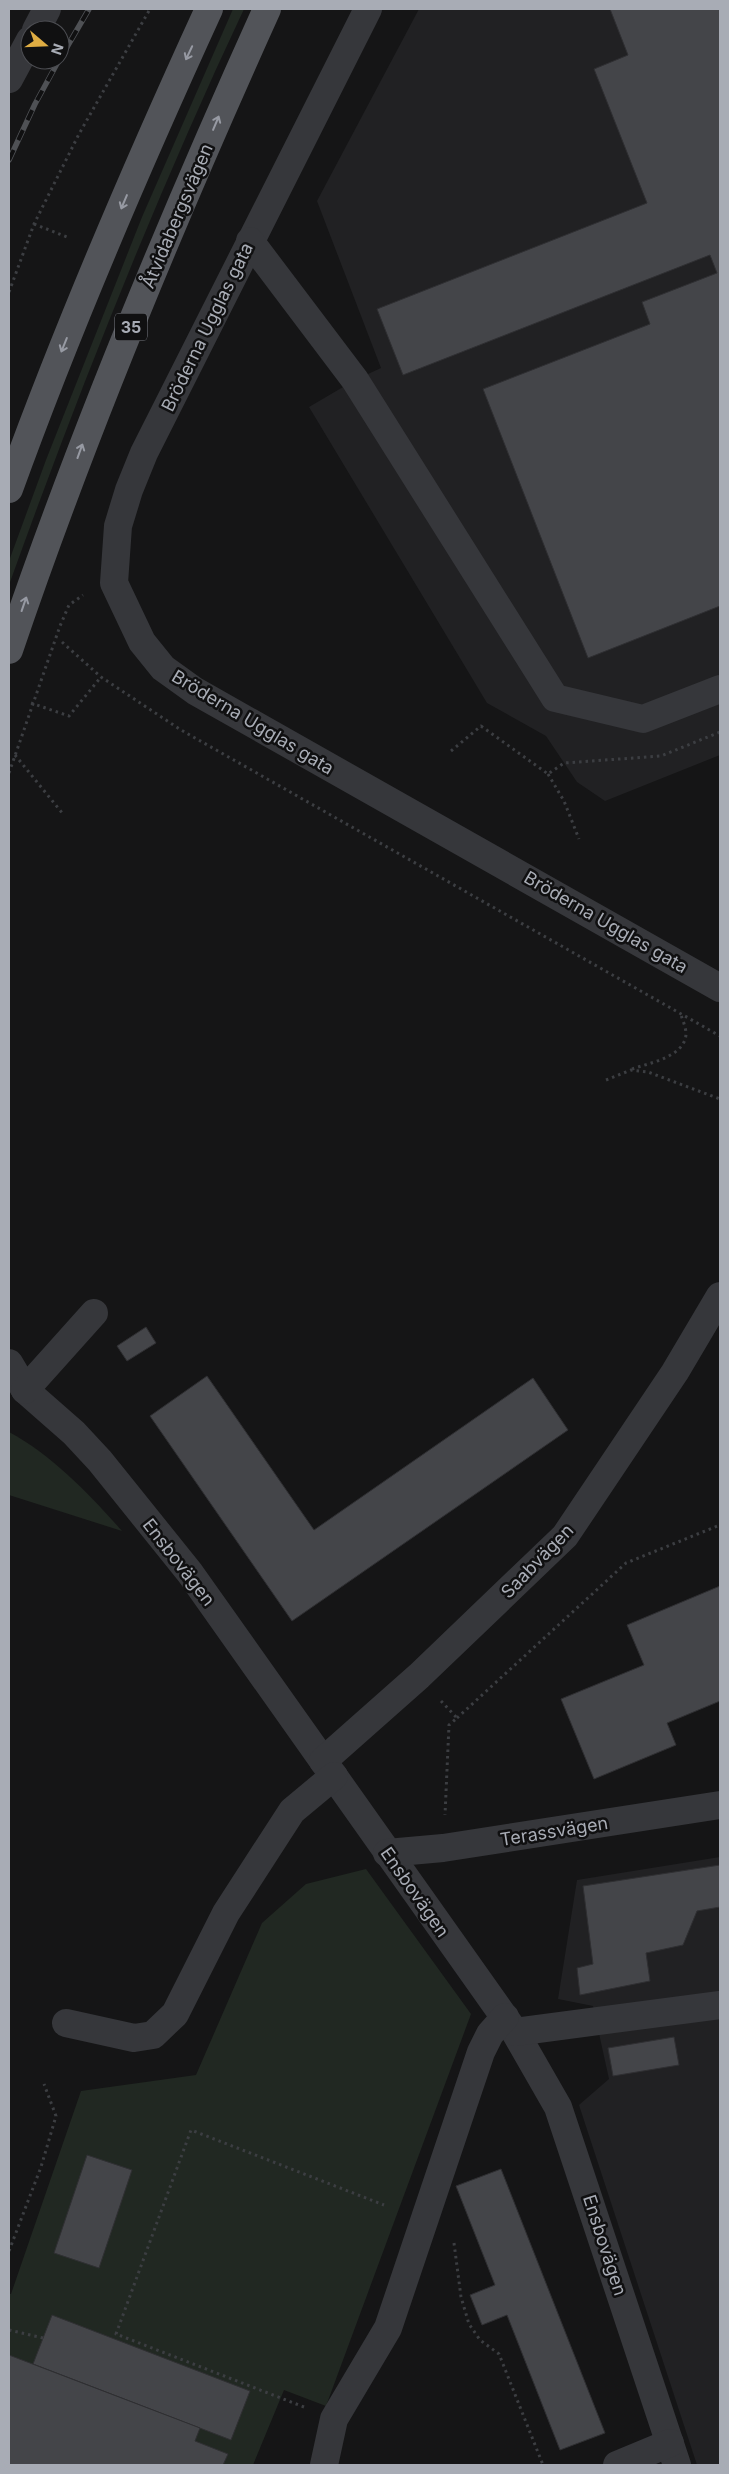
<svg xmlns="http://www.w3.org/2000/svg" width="729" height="2474" font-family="Inter,sans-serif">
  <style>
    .built { fill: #212123 }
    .green { fill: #212822 }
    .building { fill: #444549; stroke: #2f2f32 }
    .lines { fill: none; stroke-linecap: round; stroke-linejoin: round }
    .path { stroke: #3c3e42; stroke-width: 3; stroke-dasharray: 2.5 4; stroke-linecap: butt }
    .minor { stroke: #36373b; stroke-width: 28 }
    .major { stroke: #525459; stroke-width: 28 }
    .rail-casing { stroke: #4f5155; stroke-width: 5.5 }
    .rail { stroke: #101011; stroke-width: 4; stroke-dasharray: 11; stroke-linecap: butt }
    .oneway { stroke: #979aa3 }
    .labels { text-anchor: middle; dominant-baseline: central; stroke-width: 5; stroke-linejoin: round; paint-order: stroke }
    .shield { fill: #101011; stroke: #7a7d84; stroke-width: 1 }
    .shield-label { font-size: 16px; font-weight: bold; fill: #a8acb5 }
    .street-label { font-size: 18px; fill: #a8acb5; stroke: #101011 }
  </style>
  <rect width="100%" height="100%" fill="#151516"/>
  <!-- built -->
  <g class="built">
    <polygon points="419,9 720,9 720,755 605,801 577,782 546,736 487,703 309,407 355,380 381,368 317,201"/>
    <polygon points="720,1857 720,2465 697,2465 579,2105 609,2079 593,2006 558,1999 577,1880"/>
  </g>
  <!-- green -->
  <g class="green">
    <path d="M233,9H244C156,196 79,390 9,585V561L46,460L142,217Z"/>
    <path d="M9,1432C52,1455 90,1495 122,1531L9,1495Z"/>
    <polygon points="366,1869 471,2014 326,2406 284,2390 253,2465 9,2465 9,2294 11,2294 81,2091 196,2075 262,1923 306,1884"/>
  </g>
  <!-- building -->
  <g class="building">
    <polygon points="610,9 720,9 720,606 588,658 483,389 650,324 642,302 717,273 710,255 403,375 377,309 647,203 594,69 628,55"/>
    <polygon points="146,1327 156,1343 127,1361 117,1346"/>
    <polygon points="207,1376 314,1530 533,1378 568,1430 292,1621 150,1416"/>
    <polygon points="720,1586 720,1701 667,1723 676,1745 594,1779 561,1699 644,1665 627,1625"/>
    <polygon points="720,1865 720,1907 697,1911 683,1945 646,1953 650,1981 580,1995 577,1968 593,1964 583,1886"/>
    <polygon points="674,2037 679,2065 613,2076 608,2048"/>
    <polygon points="87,2155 132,2170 99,2268 54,2253"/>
    <polygon points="501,2169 605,2433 560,2450 507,2315 482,2325 470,2295 495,2285 456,2186"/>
    <polygon points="52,2315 250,2391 231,2440 33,2364"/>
    <polygon points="9,2355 200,2428 195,2441 228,2454 223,2465 9,2465"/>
  </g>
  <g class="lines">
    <!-- path -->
    <g class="path">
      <polyline points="34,224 67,237"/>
      <polyline points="9,292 34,224 79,134 150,9"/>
      <polyline points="62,642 101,677 181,730 720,1036"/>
      <polyline points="31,703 69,716 101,677"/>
      <polyline points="451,751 481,726 548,774 564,763 661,756 720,732"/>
      <polyline points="15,755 63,814"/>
      <polyline points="9,773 60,626 69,605 83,595"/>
      <polyline points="548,774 564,801 579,839"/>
      <path d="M632,1069C649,1063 685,1057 686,1034C686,1028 683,1021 681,1015"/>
      <polyline points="606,1080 631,1070 648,1072 720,1099"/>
      <polyline points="441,1701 457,1718 449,1725 445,1815"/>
      <polyline points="457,1718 626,1563 720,1525"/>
      <polyline points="454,2243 461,2297 469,2324 480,2340 499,2354 543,2465"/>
      <polyline points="9,2251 41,2167 56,2116 44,2084"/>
      <polyline points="9,2330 43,2338"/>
      <polyline points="304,2407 116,2334 191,2130 384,2205"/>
    </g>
    <!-- minor -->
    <g class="minor">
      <polyline points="368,9 144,453 129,490 118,526 114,583 142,642 163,668 195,691 720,988"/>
      <polyline points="36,30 47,9"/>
      <polyline points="9,79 30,40"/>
      <polyline points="250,241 355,380 555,698 643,719 720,689"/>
      <polyline points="9,1363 25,1390 74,1433 100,1461 190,1573 515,2032 558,2107 677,2465"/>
      <polyline points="25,1390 94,1313"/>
      <polyline points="323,1761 419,1676 565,1536 675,1372 720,1296"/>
      <polyline points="387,1853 443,1848 720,1805"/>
      <polyline points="66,2023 134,2038 153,2035 175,2014 226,1913 292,1811 334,1776"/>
      <polyline points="515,2032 720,2005"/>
      <polyline points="324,2465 334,2419 388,2328 481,2052 490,2034 505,2017"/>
      <polyline points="617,2465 670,2443"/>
    </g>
    <!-- major -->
    <g class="major">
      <path d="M9,489C68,326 137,166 209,9"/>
      <path d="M9,650C83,432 172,219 267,9"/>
    </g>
    <defs>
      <g id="rail">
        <polyline points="60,59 89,9"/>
        <polyline points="9,160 35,104 59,60"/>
      </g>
    </defs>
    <!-- rail casing -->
    <use href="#rail" class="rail-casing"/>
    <!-- rail -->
    <use href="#rail" class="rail"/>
  </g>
  <!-- one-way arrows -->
  <defs><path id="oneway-shaft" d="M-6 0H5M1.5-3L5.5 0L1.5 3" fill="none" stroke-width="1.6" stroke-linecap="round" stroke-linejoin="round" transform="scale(1.25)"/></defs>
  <g class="oneway">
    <use href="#oneway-shaft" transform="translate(189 53) rotate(115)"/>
    <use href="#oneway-shaft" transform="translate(216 123) rotate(-67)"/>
    <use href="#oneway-shaft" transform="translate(124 202) rotate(113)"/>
    <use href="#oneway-shaft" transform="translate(64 345) rotate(112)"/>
    <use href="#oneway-shaft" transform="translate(80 451) rotate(-70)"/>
    <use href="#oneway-shaft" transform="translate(24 604) rotate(-71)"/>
  </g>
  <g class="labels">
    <!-- shield labels -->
    <rect class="shield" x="115" y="313.5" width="32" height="27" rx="4"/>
    <g class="shield-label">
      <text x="131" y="327">35</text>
    </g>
    <!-- street labels -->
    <g class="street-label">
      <text transform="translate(177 216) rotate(-67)">Åtvidabergsvägen</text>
      <text transform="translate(207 327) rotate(-64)">Bröderna Ugglas gata</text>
      <text transform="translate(253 722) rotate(31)">Bröderna Ugglas gata</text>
      <text transform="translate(606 922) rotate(30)">Bröderna Ugglas gata</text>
      <text transform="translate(537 1561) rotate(-46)">Saabvägen</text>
      <text transform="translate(179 1562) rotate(52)">Ensbovägen</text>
      <text transform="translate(554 1831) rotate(-9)">Terassvägen</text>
      <text transform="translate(415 1892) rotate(55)">Ensbovägen</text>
      <text transform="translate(605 2245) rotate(72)">Ensbovägen</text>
    </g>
  </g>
  <!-- border -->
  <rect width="729" height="2474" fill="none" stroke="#a8acb5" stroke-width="20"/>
  <!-- north arrow -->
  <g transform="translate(45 45) rotate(109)"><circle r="24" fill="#101011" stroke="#4d4e53"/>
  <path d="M0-4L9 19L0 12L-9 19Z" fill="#dfad43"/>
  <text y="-8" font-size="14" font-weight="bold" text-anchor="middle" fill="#a8acb5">N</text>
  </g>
</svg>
